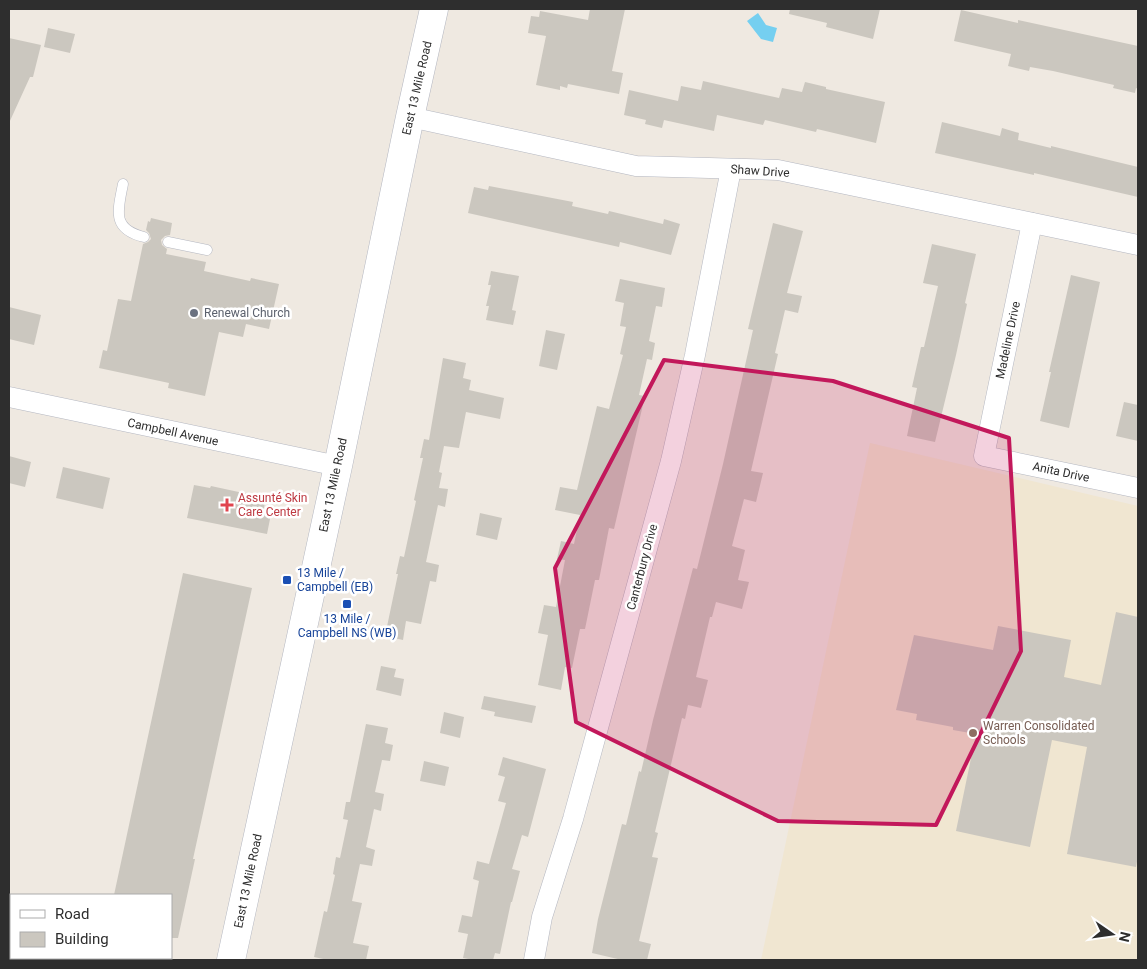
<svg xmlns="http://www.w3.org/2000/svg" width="1147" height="969" font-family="Roboto,sans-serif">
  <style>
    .education { fill: #f0e6d1 }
    .water { fill: #75cff0 }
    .building { fill: #cbc7bf }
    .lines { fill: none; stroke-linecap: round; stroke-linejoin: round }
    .service-casing { stroke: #b4b7c1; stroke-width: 11 }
    .minor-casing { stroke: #b4b7c1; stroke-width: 21 }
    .secondary-casing { stroke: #b4b7c1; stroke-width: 29 }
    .service { stroke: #fff; stroke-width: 10 }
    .minor { stroke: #fff; stroke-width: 20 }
    .secondary { stroke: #fff; stroke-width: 28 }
    .marked { fill: #c2185b; fill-opacity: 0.2; stroke: #c2185b; stroke-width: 4; stroke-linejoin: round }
    .worship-dot { fill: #6b7280; stroke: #fff; stroke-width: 2 }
    .health-dot { fill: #e0444e; stroke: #fff; stroke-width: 2 }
    .transit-dot { fill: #1a4fb4; stroke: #fff; stroke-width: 2 }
    .education-dot { fill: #8d6e63; stroke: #fff; stroke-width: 2 }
    .labels { text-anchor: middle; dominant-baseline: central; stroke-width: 5; stroke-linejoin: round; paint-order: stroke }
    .street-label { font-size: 12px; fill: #2e2e2e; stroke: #fff }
    .worship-label { font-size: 12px; fill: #5b616d; stroke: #fff; text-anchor: start }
    .health-label { font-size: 12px; fill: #be3a42; stroke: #fff; text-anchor: start }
    .transit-label { font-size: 12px; fill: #164399; stroke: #fff; text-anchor: start }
    .education-label { font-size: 12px; fill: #785e54; stroke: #fff; text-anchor: start }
  </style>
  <rect width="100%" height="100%" fill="#efe9e1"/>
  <!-- education -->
  <polygon class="education" points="870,443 1138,506 1138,960 761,960"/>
  <!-- water -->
  <polygon class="water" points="758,13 766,25 777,28 773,42 761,39 747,21"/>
  <!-- building -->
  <g class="building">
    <polygon points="590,9 625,9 612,71 623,73 619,94 568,84 567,88 560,86 560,90 536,85 546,36 528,33 531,16 539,17 540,11 588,20"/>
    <polygon points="790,9 880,9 873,39 826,27 827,23 789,14"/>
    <polygon points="961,10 1018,23 1018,20 1138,46 1138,89 1136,88 1135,93 1113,88 1114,85 1053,71 1030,67 1029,71 1008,66 1011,54 954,41"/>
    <polygon points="48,28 75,34 70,53 44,47"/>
    <polygon points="9,38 41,45 33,77 30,77 9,123"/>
    <polygon points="703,81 779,98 782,88 802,92 805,82 826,87 826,89 885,102 876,143 817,129 816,132 765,120 763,125 717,115 714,131 664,120 662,128 645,124 646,120 624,115 629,90 678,101 681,86 701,90"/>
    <polygon points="942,122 1000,136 1002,128 1019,133 1018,140 1051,148 1051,146 1138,167 1138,197 1034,173 1034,175 935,153"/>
    <polygon points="489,186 573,202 572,206 608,214 609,211 663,224 664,219 680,224 671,255 620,242 619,247 468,213 474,187 488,190"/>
    <polygon points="151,218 172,223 170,235 165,236 161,240 162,245 167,249 166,254 206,262 204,271 250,281 251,278 279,284 269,329 246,324 243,337 219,332 205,396 168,388 169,383 99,368 103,350 107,351 118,299 131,301 143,244 148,242 151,239 149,233 146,230 148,221 150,222"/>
    <polygon points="773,223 803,231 787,293 802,296 798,313 785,310 775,353 778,354 751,471 763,473 756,502 744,499 732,546 745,550 738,580 749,582 742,609 716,602 712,617 710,617 696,677 708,680 701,708 688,705 685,719 682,718 655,832 658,833 652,857 658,858 639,941 651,944 647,960 622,960 592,953 598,919 622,824 626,825 639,771 641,772 653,720 693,568 697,569 723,464 753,330 748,329"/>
    <polygon points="932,244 976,254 965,303 967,304 956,355 935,442 907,436 917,388 912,387 921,347 924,347 938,286 923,283"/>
    <polygon points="491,271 519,276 512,310 516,311 513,325 486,320 489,306 486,306 491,285 488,285"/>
    <polygon points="1071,275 1100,282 1069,428 1040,421 1051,372 1049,372"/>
    <polygon points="620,279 665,288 662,307 656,306 649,341 655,343 652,360 647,359 639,395 645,396 614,529 609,528 599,580 595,580 585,629 580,629 572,668 565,667 561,690 538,685 548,635 538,633 544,605 556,607 565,560 557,559 561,541 574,544 580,515 555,510 560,487 577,490 597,406 609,409 623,355 620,354 626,327 620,326 624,303 615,301"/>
    <polygon points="9,307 41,315 34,345 9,339"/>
    <polygon points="546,330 565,334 557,370 539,366"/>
    <polygon points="443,358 466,363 463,378 471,380 469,390 504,398 500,419 466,412 459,448 444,446 439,472 442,473 439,488 448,489 445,507 438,505 426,562 439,565 436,582 430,581 421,624 406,621 403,640 385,636 398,574 396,574 400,556 404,557 416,501 414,500 423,458 420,458 424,439 429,440"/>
    <polygon points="1124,402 1138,405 1138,441 1116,436"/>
    <polygon points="9,456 31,462 25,487 9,483"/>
    <polygon points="63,467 110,478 103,509 56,498"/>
    <polygon points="194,485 210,488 211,486 266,498 263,512 271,514 267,534 187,518"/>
    <polygon points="480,513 502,518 497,540 476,535"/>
    <polygon points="183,573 252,588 193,859 195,859 178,938 171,938 171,895 114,895"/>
    <polygon points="1116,612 1138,617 1138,856 1136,867 1067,854 1087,747 1052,740 1030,847 956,831 976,734 953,730 953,727 916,720 917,714 896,710 914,635 993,650 998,626 1071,640 1064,677 1101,685"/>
    <polygon points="381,666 396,669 394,677 404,679 401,696 376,690"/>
    <polygon points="484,696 536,706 532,723 494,716 495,712 481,709"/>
    <polygon points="444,712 464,717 460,738 440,733"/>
    <polygon points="366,724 388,728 385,743 393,745 390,761 382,760 375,792 384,794 381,811 374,809 366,847 375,850 372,866 360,864 352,901 362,903 353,943 369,946 366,960 328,960 314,957 324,911 327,912 335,875 333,874 336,857 340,858 348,820 343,819 346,802 350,802"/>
    <polygon points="503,757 546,769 528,837 522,835 512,869 520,871 512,902 511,902 500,954 495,953 493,960 474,960 463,958 468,934 458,932 462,915 472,917 479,881 473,879 477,861 489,864 506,803 498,801 505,777 498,775"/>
    <polygon points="424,761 449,767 445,786 420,781"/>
  </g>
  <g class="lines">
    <defs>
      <g id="service">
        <path d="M123,184C118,210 111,229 144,237"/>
        <polyline points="168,242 207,250"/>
      </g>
      <g id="minor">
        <polyline points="410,117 636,166 778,170 1138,245"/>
        <polyline points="1032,223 984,456 1138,488"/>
        <polyline points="9,397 338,466"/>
        <polyline points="534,960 542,917 573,819 671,461 695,355 731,169"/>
      </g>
      <polyline id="secondary" points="231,960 338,466 410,117 434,9"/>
    </defs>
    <!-- service casing -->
    <use href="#service" class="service-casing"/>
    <!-- minor casing -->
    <use href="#minor" class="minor-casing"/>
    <!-- secondary casing -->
    <use href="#secondary" class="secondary-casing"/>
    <!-- service -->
    <use href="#service" class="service"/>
    <!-- minor -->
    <use href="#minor" class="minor"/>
    <!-- secondary -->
    <use href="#secondary" class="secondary"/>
  </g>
  <!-- marked area -->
  <path class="marked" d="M664,360L833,381L1009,438L1021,651L936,825L778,821L576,722L555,568Z"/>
  <!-- markers -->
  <circle class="worship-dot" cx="194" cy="313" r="5"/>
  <path class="health-dot" d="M224.5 497.5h5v5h5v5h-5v5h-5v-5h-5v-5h5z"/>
  <g class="transit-dot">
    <rect x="282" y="575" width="10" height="10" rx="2.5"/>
    <rect x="342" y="599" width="10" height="10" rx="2.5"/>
  </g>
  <circle class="education-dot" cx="973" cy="733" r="5"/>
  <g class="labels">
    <!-- street labels -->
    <g class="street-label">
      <text transform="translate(417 88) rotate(-77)">East 13 Mile Road</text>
      <text transform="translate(760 171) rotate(4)">Shaw Drive</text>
      <text transform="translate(1008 340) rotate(-78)">Madeline Drive</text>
      <text transform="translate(173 432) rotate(12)">Campbell Avenue</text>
      <text transform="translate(1061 472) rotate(12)">Anita Drive</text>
      <text transform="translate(333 485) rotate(-78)">East 13 Mile Road</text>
      <text transform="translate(642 567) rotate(-75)">Canterbury Drive</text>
      <text transform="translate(248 881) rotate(-78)">East 13 Mile Road</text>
    </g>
    <!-- worship labels -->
    <g class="worship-label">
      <text x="204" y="313">Renewal Church</text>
    </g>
    <!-- health labels -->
    <g class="health-label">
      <text x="238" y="498">Assunté Skin<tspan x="238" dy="14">Care Center</tspan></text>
    </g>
    <!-- transit labels -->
    <g class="transit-label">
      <text x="297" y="573">13 Mile /<tspan x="297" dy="14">Campbell (EB)</tspan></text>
      <text x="347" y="619" text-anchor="middle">13 Mile /<tspan x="347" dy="14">Campbell NS (WB)</tspan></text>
    </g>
    <!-- education labels -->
    <g class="education-label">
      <text x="983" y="726">Warren Consolidated<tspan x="983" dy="14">Schools</tspan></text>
    </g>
  </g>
  <!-- border -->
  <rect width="1147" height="969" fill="none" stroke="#2e2e2e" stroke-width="20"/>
  <!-- legend -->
  <rect x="10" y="894" width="162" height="65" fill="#ffffff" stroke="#ababab"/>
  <rect x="20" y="910" width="25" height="8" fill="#ffffff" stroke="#ababab"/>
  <text x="55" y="919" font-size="15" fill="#2e2e2e">Road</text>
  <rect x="20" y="932" width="25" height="15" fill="#cbc7bf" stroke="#ababab"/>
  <text x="55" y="944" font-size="15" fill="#2e2e2e">Building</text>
  <!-- north arrow -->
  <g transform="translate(1112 934) rotate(103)" stroke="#ffffff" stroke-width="4" paint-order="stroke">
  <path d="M0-4L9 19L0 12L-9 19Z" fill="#2e2e2e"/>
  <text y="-8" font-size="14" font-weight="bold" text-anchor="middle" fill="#2e2e2e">N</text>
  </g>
</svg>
